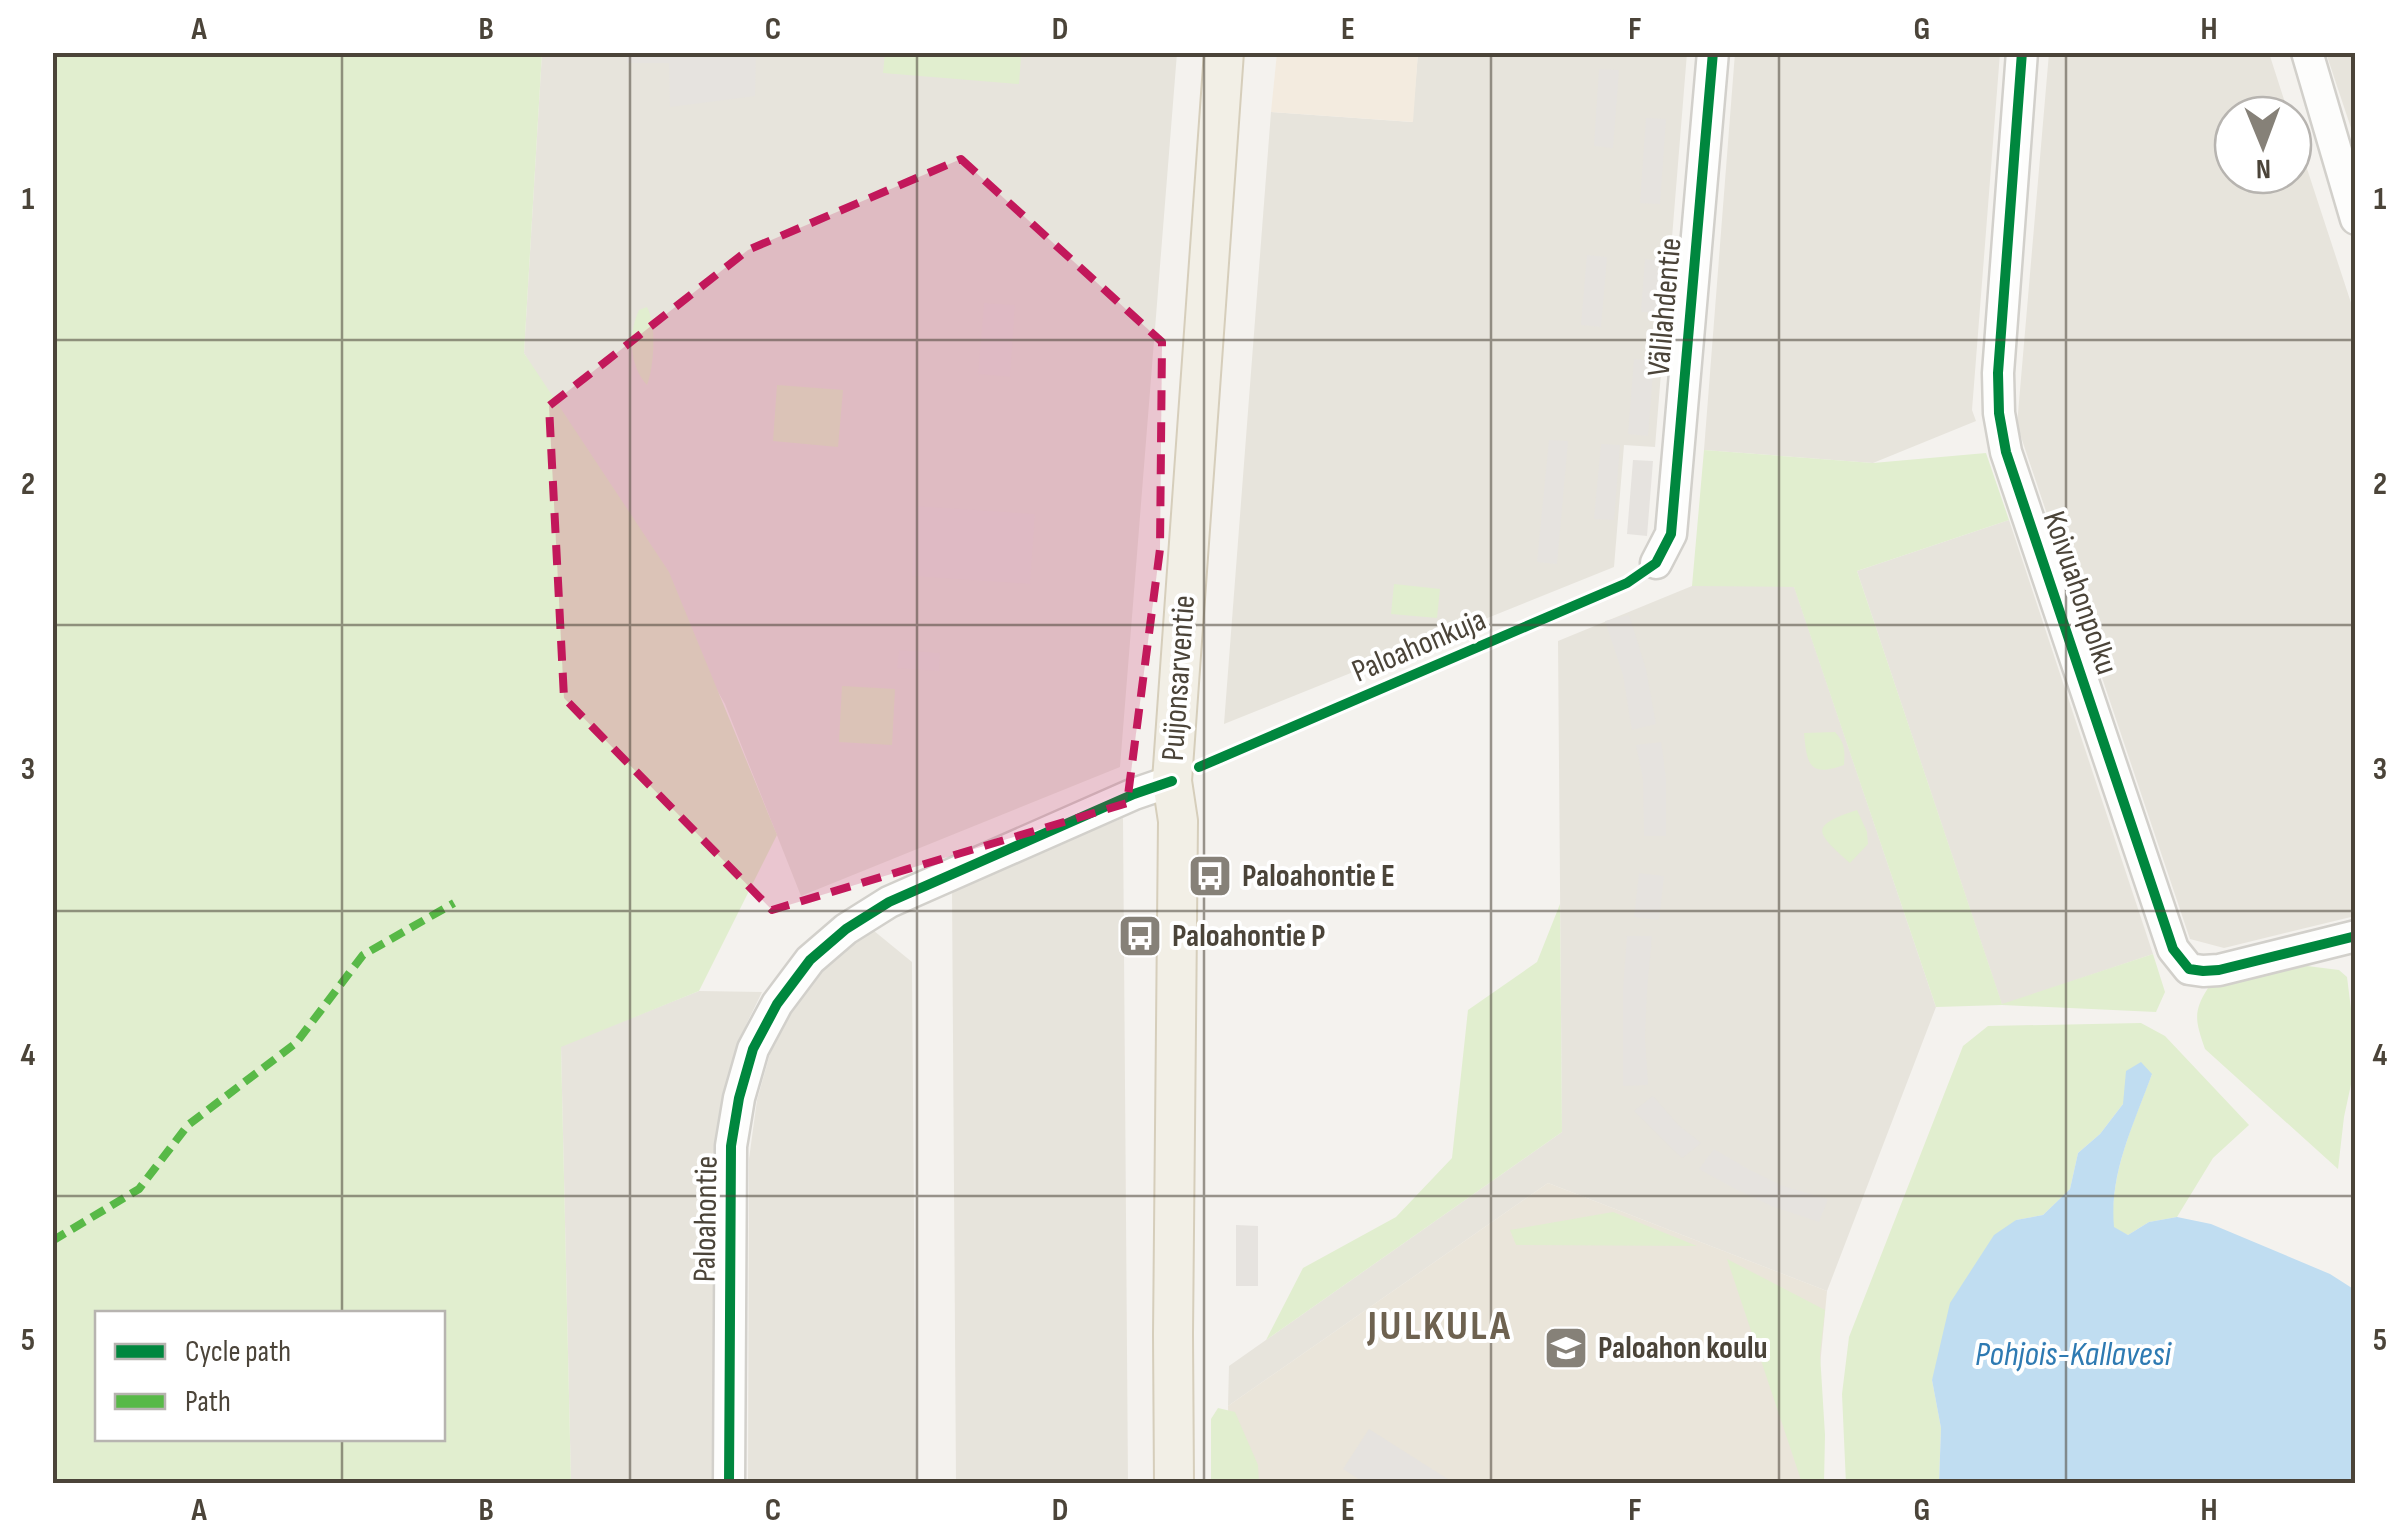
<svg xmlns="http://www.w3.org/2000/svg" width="2408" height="1536" font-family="'Sofia Sans Condensed',sans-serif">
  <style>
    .residential { fill: #e7e4dc }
    .commercial { fill: #f3ebdf }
    .education { fill: #eae5da }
    .green { fill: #e1eecf; fill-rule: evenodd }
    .parking { fill: #e6e3df }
    .water { fill: #c0ddf1 }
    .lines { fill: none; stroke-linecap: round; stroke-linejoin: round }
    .minor-casing { stroke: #d2d0cb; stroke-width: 35 }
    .major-casing { stroke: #d6cebb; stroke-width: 42 }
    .minor { stroke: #fdfdfc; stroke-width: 30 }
    .major { stroke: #f2efe6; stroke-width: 38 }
    .quiet { stroke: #58b947; stroke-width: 8; stroke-dasharray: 15 8; stroke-linecap: butt }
    .cycleway-casing { stroke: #fff; stroke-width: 16 }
    .cycleway { stroke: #00873e; stroke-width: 10 }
    .marked { fill: #c2185b; fill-opacity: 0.2; stroke: #c2185b; stroke-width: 8; stroke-dasharray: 20 12; stroke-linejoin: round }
    .grid { fill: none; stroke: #4b4439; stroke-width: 2.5; stroke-opacity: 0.55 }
    .labels { text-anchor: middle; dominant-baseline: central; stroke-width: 8; stroke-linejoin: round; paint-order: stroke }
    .street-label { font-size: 32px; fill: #4b4439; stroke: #fff }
    .poi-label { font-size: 32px; font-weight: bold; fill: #4b4439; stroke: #fff; text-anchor: start }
    .water-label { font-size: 35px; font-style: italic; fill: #2e7ab2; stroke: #fff }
    .district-label { font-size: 42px; font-weight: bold; letter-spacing: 2.5px; fill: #6e6250; stroke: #fff }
    .neatline { fill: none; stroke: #4b4439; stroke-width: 4 }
    .grid-label { font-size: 32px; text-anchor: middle; font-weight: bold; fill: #4b4439 }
  </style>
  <rect width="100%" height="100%" fill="#f4f2ee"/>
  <!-- residential -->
  <g class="residential">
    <polygon points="2351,52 2355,54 2355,140 2326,53"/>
    <polygon points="542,53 1177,53 1120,767 801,896 725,704 524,353"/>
    <polygon points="1418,53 1687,53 1655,447 1624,445 1614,567 1224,724 1271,112 1412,122"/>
    <polygon points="1735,53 2000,53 1972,410 1976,421 1873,463 1704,450"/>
    <polygon points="2049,53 2269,53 2289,115 2233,115 2233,175 2293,175 2293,126 2355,315 2355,916 2224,948 2190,939 2017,425"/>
    <polygon points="2009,520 2153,954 2002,1005 1857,571"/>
    <polygon points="1692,586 1794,586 1936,1007 1827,1291 1548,1183 1228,1406 1229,1366 1562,1132 1558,641"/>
    <polygon points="1123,818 1128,1483 956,1483 952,889"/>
    <polygon points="868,926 912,962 916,1483 748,1484 749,1159 757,1100 773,1043 805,982"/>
    <polygon points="699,991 762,992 746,1025 730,1073 721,1123 715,1483 571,1483 561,1046"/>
  </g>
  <!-- commercial -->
  <polygon class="commercial" points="1277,53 1418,53 1413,122 1271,112"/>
  <!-- education -->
  <polygon class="education" points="1548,1183 1827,1291 1809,1483 1230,1483 1228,1406"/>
  <!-- green -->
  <g class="green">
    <polygon points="967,52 1021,57 1019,84 883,73 885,53"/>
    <path d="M52,53H542L524,353L669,572L777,835L699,991L561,1047L571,1483H53ZM98,1314H442V1438H98Z"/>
    <path d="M647,307C657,325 654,366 647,385C629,366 628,333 639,310Z"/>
    <polygon points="777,385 843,390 838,447 773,441"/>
    <polygon points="1704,450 1873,463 1986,453 2009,520 1857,571 2002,1004 2153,954 2165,992 2156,1012 2002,1005 1936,1007 1794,587 1692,586"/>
    <polygon points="1394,584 1440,589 1437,618 1391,614"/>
    <polygon points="842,686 895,689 892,745 839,742"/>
    <path d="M1835,732C1845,743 1845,750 1844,765C1808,778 1807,763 1804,733Z"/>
    <path d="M1857,810L1867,832L1868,844L1850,863C1816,832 1808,826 1857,810Z"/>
    <polygon points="1560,904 1562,1132 1266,1340 1303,1268 1396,1217 1452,1158 1468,1010 1537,962"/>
    <path d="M2307,966L2339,970L2347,977L2353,1025V1075L2344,1117L2338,1169L2205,1049C2196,1022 2192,1013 2208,988Z"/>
    <path d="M2141,1023L2165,1036L2249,1125L2213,1158L2177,1217L2149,1222L2128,1235L2113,1228C2110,1173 2133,1124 2152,1074L2123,1104L2100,1134L2078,1153L2070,1189L2043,1215L2016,1220L1932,1380L1941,1428L1939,1483L1846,1484L1842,1394L1849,1337L1963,1046L1988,1026Z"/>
    <polygon points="1613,1212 1697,1246 1516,1245 1510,1230"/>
    <polygon points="1727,1259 1825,1310 1820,1354 1825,1435 1824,1483 1802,1483"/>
    <polygon points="1218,1408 1235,1412 1258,1465 1259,1483 1211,1483 1211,1419"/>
  </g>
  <!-- parking -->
  <g class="parking">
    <polygon points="626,53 756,53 755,96 670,107 669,63 627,63"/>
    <polygon points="1599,69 1619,70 1613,148 1594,146"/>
    <polygon points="1646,118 1666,119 1660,204 1640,203"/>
    <polygon points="1587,255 1607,257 1601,327 1581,325"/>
    <polygon points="1645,259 1665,261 1661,313 1641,312"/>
    <polygon points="984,303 1015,305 1010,377 978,374"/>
    <polygon points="1634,359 1654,361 1648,436 1628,434"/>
    <polygon points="1549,440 1568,441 1557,564 1537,562"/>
    <polygon points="1601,444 1620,445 1614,520 1594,519"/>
    <polygon points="1633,460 1653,461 1647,536 1627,534"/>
    <polygon points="916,506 1035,514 1030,584 912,576"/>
    <polygon points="1629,615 1646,669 1656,724 1632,730 1623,675 1605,621"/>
    <polygon points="899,650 940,653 939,671 897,668"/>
    <polygon points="1661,742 1666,778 1666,836 1644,836 1643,779 1636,745"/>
    <polygon points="1639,873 1664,876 1659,920 1634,917"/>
    <polygon points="1627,936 1652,936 1647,990 1645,1037 1648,1085 1623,1086 1623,989"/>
    <polygon points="1653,1096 1678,1125 1701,1143 1682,1158 1634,1111"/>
    <polygon points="1714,1149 1748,1169 1783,1186 1828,1199 1819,1222 1774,1207 1737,1190 1699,1169"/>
    <polygon points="1236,1225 1258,1226 1258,1286 1236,1286"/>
    <polygon points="1369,1429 1454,1483 1365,1483 1343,1469"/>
  </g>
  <!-- water -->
  <path class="water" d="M2141,1062L2152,1074C2134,1124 2109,1173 2114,1227L2128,1235L2149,1222L2177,1217L2211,1224L2330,1274L2355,1290V1483H1939L1941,1428L1932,1380L1950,1303L1994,1235L2016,1220L2043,1215L2070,1189L2078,1153L2100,1134L2123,1104L2126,1071Z"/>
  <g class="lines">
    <defs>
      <g id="minor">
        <polyline points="2022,52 1998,373 1999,413 2006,452 2173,949 2189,969 2203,971 2219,970 2356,936"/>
        <polyline points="2307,52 2356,219"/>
        <polyline points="1656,563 1671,534 1713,52"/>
        <polyline points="729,1484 731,1146 739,1098 753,1049 777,1004 810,960 846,929 889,902 1134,794 1172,781"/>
      </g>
      <polyline id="major" points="1174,1484 1173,1334 1178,821 1172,781 1224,52"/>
    </defs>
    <!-- minor casing -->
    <use href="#minor" class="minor-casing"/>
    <!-- major casing -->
    <use href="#major" class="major-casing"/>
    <!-- minor -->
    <use href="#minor" class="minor"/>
    <!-- major -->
    <use href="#major" class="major"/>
    <!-- quiet -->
    <polyline class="quiet" points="52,1241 139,1189 188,1125 296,1043 363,955 454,903"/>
    <defs>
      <g id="cycleway">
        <polyline points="2022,52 1998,373 1999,413 2006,452 2173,949 2189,969 2203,971 2219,970 2356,936"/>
        <polyline points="1199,767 1627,583 1656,563 1671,534 1713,52"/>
        <polyline points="729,1484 731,1146 739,1098 753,1049 777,1004 810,960 846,929 889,902 1134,794 1172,781"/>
      </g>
    </defs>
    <!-- cycleway casing -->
    <use href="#cycleway" class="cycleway-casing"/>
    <!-- cycleway -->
    <use href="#cycleway" class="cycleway"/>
  </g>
  <!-- marked area -->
  <path class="marked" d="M961,159L1162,342L1160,549L1127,803L772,910L564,698L549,406L748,250Z"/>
  <!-- grid -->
  <path class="grid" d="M342,52V1314M630,52V1484M917,52V1484M1204,52V1484M1491,52V1484M1779,52V1484M2066,52V1484M52,340H2356M52,625H2356M52,911H2356M52,1196H2356M342,1438V1484"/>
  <!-- icons -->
  <defs>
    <symbol id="bus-square" viewBox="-11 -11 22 22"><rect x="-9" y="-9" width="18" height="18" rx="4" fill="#868178" stroke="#fff"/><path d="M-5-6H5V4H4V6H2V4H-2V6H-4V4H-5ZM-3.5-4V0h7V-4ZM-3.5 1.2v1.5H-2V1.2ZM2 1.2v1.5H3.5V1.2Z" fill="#fff"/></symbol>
    <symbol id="school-square" viewBox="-11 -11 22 22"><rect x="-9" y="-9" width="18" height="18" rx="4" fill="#868178" stroke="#fff"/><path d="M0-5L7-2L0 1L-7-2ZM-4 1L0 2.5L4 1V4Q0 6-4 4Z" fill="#fff"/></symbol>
  </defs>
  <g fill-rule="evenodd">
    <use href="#bus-square" x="1185" y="851" width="50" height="50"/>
    <use href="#bus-square" x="1115" y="911" width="50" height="50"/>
    <use href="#school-square" x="1541" y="1323" width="50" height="50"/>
  </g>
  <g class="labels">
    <!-- street labels -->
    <g class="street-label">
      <text transform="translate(1665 307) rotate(-85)">Välilahdentie</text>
      <text transform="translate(2080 593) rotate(71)">Koivuahonpolku</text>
      <text transform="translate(1419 646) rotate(-23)">Paloahonkuja</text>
      <text transform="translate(1179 678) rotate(-86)">Puijonsarventie</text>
      <text transform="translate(706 1219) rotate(-89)">Paloahontie</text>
    </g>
    <!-- poi labels -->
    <g class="poi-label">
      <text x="1242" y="876">Paloahontie E</text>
      <text x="1172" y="936">Paloahontie P</text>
      <text x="1598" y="1348">Paloahon koulu</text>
    </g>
    <!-- water labels -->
    <g class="water-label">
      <text x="2073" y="1354">Pohjois-Kallavesi</text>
    </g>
    <!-- district labels -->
    <g class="district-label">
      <text x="1440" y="1326">JULKULA</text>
    </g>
  </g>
  <!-- border -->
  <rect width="2408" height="1536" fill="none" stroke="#ffffff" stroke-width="110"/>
  <!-- legend -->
  <rect x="95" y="1311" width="350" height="130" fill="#ffffff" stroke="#b7b4b0" stroke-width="2.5"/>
  <rect x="115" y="1344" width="50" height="15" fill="#00873e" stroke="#b7b4b0" stroke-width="2.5"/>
  <text x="185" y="1361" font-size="30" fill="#4b4439">Cycle path</text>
  <rect x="115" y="1394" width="50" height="15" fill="#58b947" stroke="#b7b4b0" stroke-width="2.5"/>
  <text x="185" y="1411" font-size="30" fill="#4b4439">Path</text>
  <!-- north arrow -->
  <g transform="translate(2263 145) rotate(179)"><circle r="48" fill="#ffffff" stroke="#b7b4b0" stroke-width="2.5"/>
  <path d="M0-8L18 38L0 25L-18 38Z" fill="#868178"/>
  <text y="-15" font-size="28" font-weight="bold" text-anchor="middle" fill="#4b4439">N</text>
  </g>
  <rect x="55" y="55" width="2298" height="1426" class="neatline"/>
  <g class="grid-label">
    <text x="199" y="39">A</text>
    <text x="486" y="39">B</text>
    <text x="773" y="39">C</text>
    <text x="1060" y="39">D</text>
    <text x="1348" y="39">E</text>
    <text x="1635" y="39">F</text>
    <text x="1922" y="39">G</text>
    <text x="2209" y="39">H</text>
    <text x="28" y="209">1</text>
    <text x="2380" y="209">1</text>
    <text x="28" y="494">2</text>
    <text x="2380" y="494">2</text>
    <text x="28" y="779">3</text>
    <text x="2380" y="779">3</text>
    <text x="28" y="1065">4</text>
    <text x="2380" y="1065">4</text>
    <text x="28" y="1350">5</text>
    <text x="2380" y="1350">5</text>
    <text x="199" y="1520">A</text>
    <text x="486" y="1520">B</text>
    <text x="773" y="1520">C</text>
    <text x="1060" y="1520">D</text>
    <text x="1348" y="1520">E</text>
    <text x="1635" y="1520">F</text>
    <text x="1922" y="1520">G</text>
    <text x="2209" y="1520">H</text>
  </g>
</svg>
